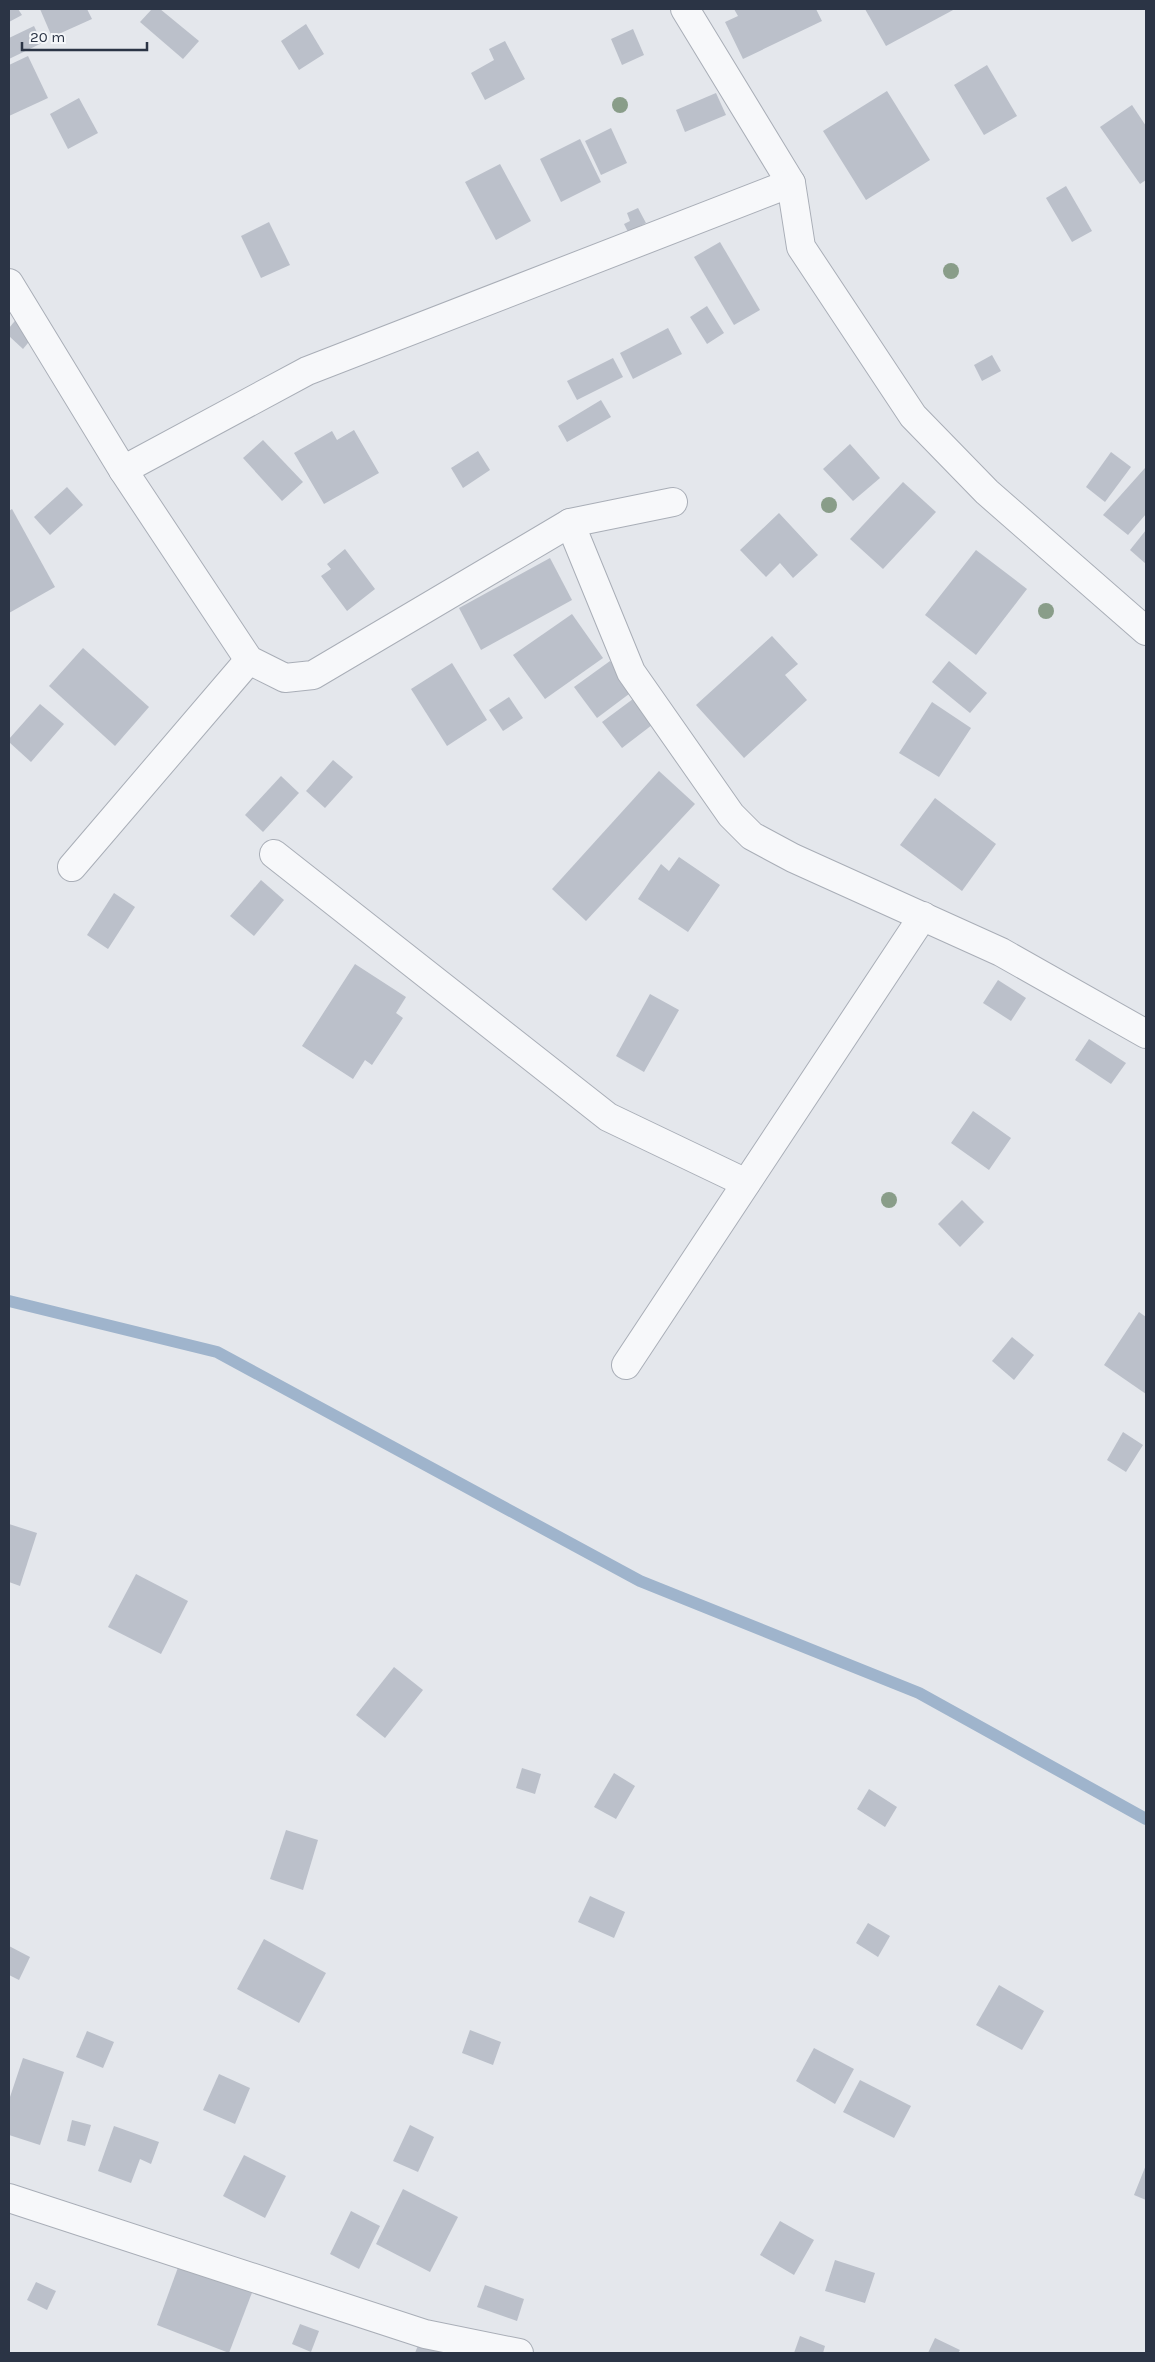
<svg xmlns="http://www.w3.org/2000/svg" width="1155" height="2362" font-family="Karla,sans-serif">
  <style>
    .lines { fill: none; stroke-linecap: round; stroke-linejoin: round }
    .stream { stroke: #9fb4cc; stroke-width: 12 }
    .building { fill: #bbc0ca }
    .minor-casing { stroke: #a9aeb7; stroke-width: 30 }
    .minor { stroke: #f7f8fa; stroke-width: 28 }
    .tree { fill: #899d89 }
  </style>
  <rect width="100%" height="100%" fill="#e4e7ec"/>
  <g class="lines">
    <!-- stream -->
    <polyline class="stream" points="9,1301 217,1352 640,1581 919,1693 1146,1819"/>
  </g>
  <!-- building -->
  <g class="building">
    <polygon points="9,9 18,9 22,15 9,22"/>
    <polygon points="40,9 87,9 92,19 52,37"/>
    <polygon points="152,9 160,9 199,41 183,59 140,22"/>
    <polygon points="734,9 816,9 822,21 743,59 725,22 738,16"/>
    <polygon points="865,9 955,9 886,46"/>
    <polygon points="306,24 324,54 299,70 281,41"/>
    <polygon points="34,26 42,43 9,59 9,38"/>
    <polygon points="633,29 644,55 622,65 611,39"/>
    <polygon points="505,41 525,79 485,100 471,73 494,60 489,49"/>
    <polygon points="28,56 48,98 9,116 9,65"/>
    <polygon points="987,65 1017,116 984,135 954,85"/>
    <polygon points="887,91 930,160 866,200 823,131"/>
    <polygon points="716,93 726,115 685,132 676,110"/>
    <polygon points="79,98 98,133 68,149 50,114"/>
    <polygon points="1132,105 1146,126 1146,180 1140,184 1100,127"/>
    <polygon points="611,128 627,163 601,175 585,141"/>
    <polygon points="580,139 601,182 561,202 540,159"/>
    <polygon points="500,164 531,221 496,240 465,182"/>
    <polygon points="1066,186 1092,231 1072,242 1046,198"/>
    <polygon points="638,208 646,223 628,232 624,224 630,221 627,213"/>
    <polygon points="269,222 290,265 261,278 241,236"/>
    <polygon points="720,242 760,310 734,325 694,257"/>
    <polygon points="707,306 724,333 707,344 690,317"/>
    <polygon points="19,316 37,332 23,349 9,336 9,328"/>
    <polygon points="668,328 682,354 633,379 620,353"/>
    <polygon points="992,355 1001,371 982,381 974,365"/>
    <polygon points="613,358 623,377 577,400 567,381"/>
    <polygon points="601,400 611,417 567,442 558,426"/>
    <polygon points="354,430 379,473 324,504 294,453 332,431 337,440"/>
    <polygon points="263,440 303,482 282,501 243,458"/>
    <polygon points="850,444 880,478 853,501 823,469"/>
    <polygon points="478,451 490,470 463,488 451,468"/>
    <polygon points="1111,452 1131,467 1105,502 1086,487"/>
    <polygon points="1145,468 1146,514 1128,535 1103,515"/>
    <polygon points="903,482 936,512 883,569 850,539"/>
    <polygon points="67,487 83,505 50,535 34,517"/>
    <polygon points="12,509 55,587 9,613 9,511"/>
    <polygon points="779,513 818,555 793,578 780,563 766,577 740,550"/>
    <polygon points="1146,530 1146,564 1130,550"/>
    <polygon points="345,549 375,589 347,611 321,576 331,569 327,564"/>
    <polygon points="976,550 1027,589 976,655 925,615"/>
    <polygon points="550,558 572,600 481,650 459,608"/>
    <polygon points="572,614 603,658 545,699 513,655"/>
    <polygon points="772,636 798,664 785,675 807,700 744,758 696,705"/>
    <polygon points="83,648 149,707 115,746 49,686"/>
    <polygon points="610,661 633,691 597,718 574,687"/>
    <polygon points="949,661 987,693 970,713 932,682"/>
    <polygon points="452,663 487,720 447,746 411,689"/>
    <polygon points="509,697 523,718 503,731 489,710"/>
    <polygon points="633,699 652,725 622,748 602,722"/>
    <polygon points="932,702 971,728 939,777 899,753"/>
    <polygon points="40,704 64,724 31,762 9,742 9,739"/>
    <polygon points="333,760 353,777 325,808 306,791"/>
    <polygon points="659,771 695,804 586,921 552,889"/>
    <polygon points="281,776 299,793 263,832 245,815"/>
    <polygon points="935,798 996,844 962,891 900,845"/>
    <polygon points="679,857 720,885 688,932 638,899 661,864 669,871"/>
    <polygon points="261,880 284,900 254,936 230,916"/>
    <polygon points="114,893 135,907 108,949 87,935"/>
    <polygon points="355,964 406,997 396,1013 403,1018 372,1065 365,1060 353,1079 302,1046"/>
    <polygon points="998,980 1026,998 1011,1021 983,1003"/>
    <polygon points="650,994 679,1010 644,1072 616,1056"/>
    <polygon points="1089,1039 1126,1063 1111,1084 1075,1060"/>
    <polygon points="973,1111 1011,1138 989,1170 951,1143"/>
    <polygon points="962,1200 984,1222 960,1247 938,1224"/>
    <polygon points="1139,1312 1146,1317 1146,1394 1104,1365"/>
    <polygon points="1012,1337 1034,1355 1014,1380 992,1361"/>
    <polygon points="1123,1432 1143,1445 1126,1472 1107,1460"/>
    <polygon points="9,1524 37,1533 20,1586 9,1582"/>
    <polygon points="136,1574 188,1601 161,1654 108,1627"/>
    <polygon points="394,1667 423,1690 385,1738 356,1715"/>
    <polygon points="522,1768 541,1774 535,1794 516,1788"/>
    <polygon points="614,1773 635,1786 616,1819 594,1807"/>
    <polygon points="869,1789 897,1807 885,1827 857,1809"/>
    <polygon points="286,1830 318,1840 303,1890 270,1879"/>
    <polygon points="590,1896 625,1912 614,1938 578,1922"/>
    <polygon points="868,1923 890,1936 878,1957 856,1943"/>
    <polygon points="264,1939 326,1973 299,2023 237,1989"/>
    <polygon points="9,1946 30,1957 19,1980 9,1975"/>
    <polygon points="999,1985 1044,2011 1022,2050 976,2025"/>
    <polygon points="470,2030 501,2042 493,2065 462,2053"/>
    <polygon points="87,2031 114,2042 103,2068 76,2057"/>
    <polygon points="814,2048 854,2069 835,2104 796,2081"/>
    <polygon points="23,2058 64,2072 40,2145 9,2135 9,2100"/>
    <polygon points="219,2074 250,2088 235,2124 203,2110"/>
    <polygon points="860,2080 911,2106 894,2138 843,2112"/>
    <polygon points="72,2120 91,2125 85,2146 67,2141"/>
    <polygon points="410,2125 434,2137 418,2172 393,2161"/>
    <polygon points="114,2126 159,2142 151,2164 140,2159 131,2183 98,2171"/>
    <polygon points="244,2155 286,2176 265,2218 223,2196"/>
    <polygon points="1146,2165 1146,2200 1134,2195"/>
    <polygon points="403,2189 458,2217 430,2272 376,2244"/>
    <polygon points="351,2211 380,2226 359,2269 330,2254"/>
    <polygon points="780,2221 814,2240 794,2275 760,2255"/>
    <polygon points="835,2260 875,2273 865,2303 825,2291"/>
    <polygon points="180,2262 253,2290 229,2353 157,2325"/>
    <polygon points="36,2282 56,2291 47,2310 27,2300"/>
    <polygon points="485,2285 524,2299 517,2321 477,2307"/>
    <polygon points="300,2324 319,2331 311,2352 292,2344"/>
    <polygon points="800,2336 825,2346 823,2353 794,2353"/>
    <polygon points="421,2338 443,2347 440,2353 415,2353"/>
    <polygon points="935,2338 960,2350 958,2353 928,2353"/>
  </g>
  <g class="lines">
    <defs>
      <g id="minor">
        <polyline points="685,9 791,183 801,247 913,416 987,492 1146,631"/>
        <polyline points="9,283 123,470 249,660 285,678 313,675 570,523 673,502"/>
        <polyline points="123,470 307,371 791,183"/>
        <polyline points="570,523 631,672 731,815 752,836 793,858 1001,952 1146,1034"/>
        <polyline points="274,854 608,1117 746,1183"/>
        <polyline points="72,867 249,660"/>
        <polyline points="626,1365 923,916"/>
        <polyline points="9,2198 425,2334 519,2353"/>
      </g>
    </defs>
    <!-- minor casing -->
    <use href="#minor" class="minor-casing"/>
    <!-- minor -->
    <use href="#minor" class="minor"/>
  </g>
  <!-- trees -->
  <g class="tree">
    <circle cx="620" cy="105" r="8"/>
    <circle cx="951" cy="271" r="8"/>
    <circle cx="829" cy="505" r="8"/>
    <circle cx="1046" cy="611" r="8"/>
    <circle cx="889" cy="1200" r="8"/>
  </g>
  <!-- border -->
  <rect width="1155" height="2362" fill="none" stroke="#2b3445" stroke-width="20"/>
  <!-- scale -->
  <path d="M22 42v8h125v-8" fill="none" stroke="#2b3445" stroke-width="2.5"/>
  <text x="30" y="42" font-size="15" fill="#2b3445" stroke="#f4f6f9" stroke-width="4" paint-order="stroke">20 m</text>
</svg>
